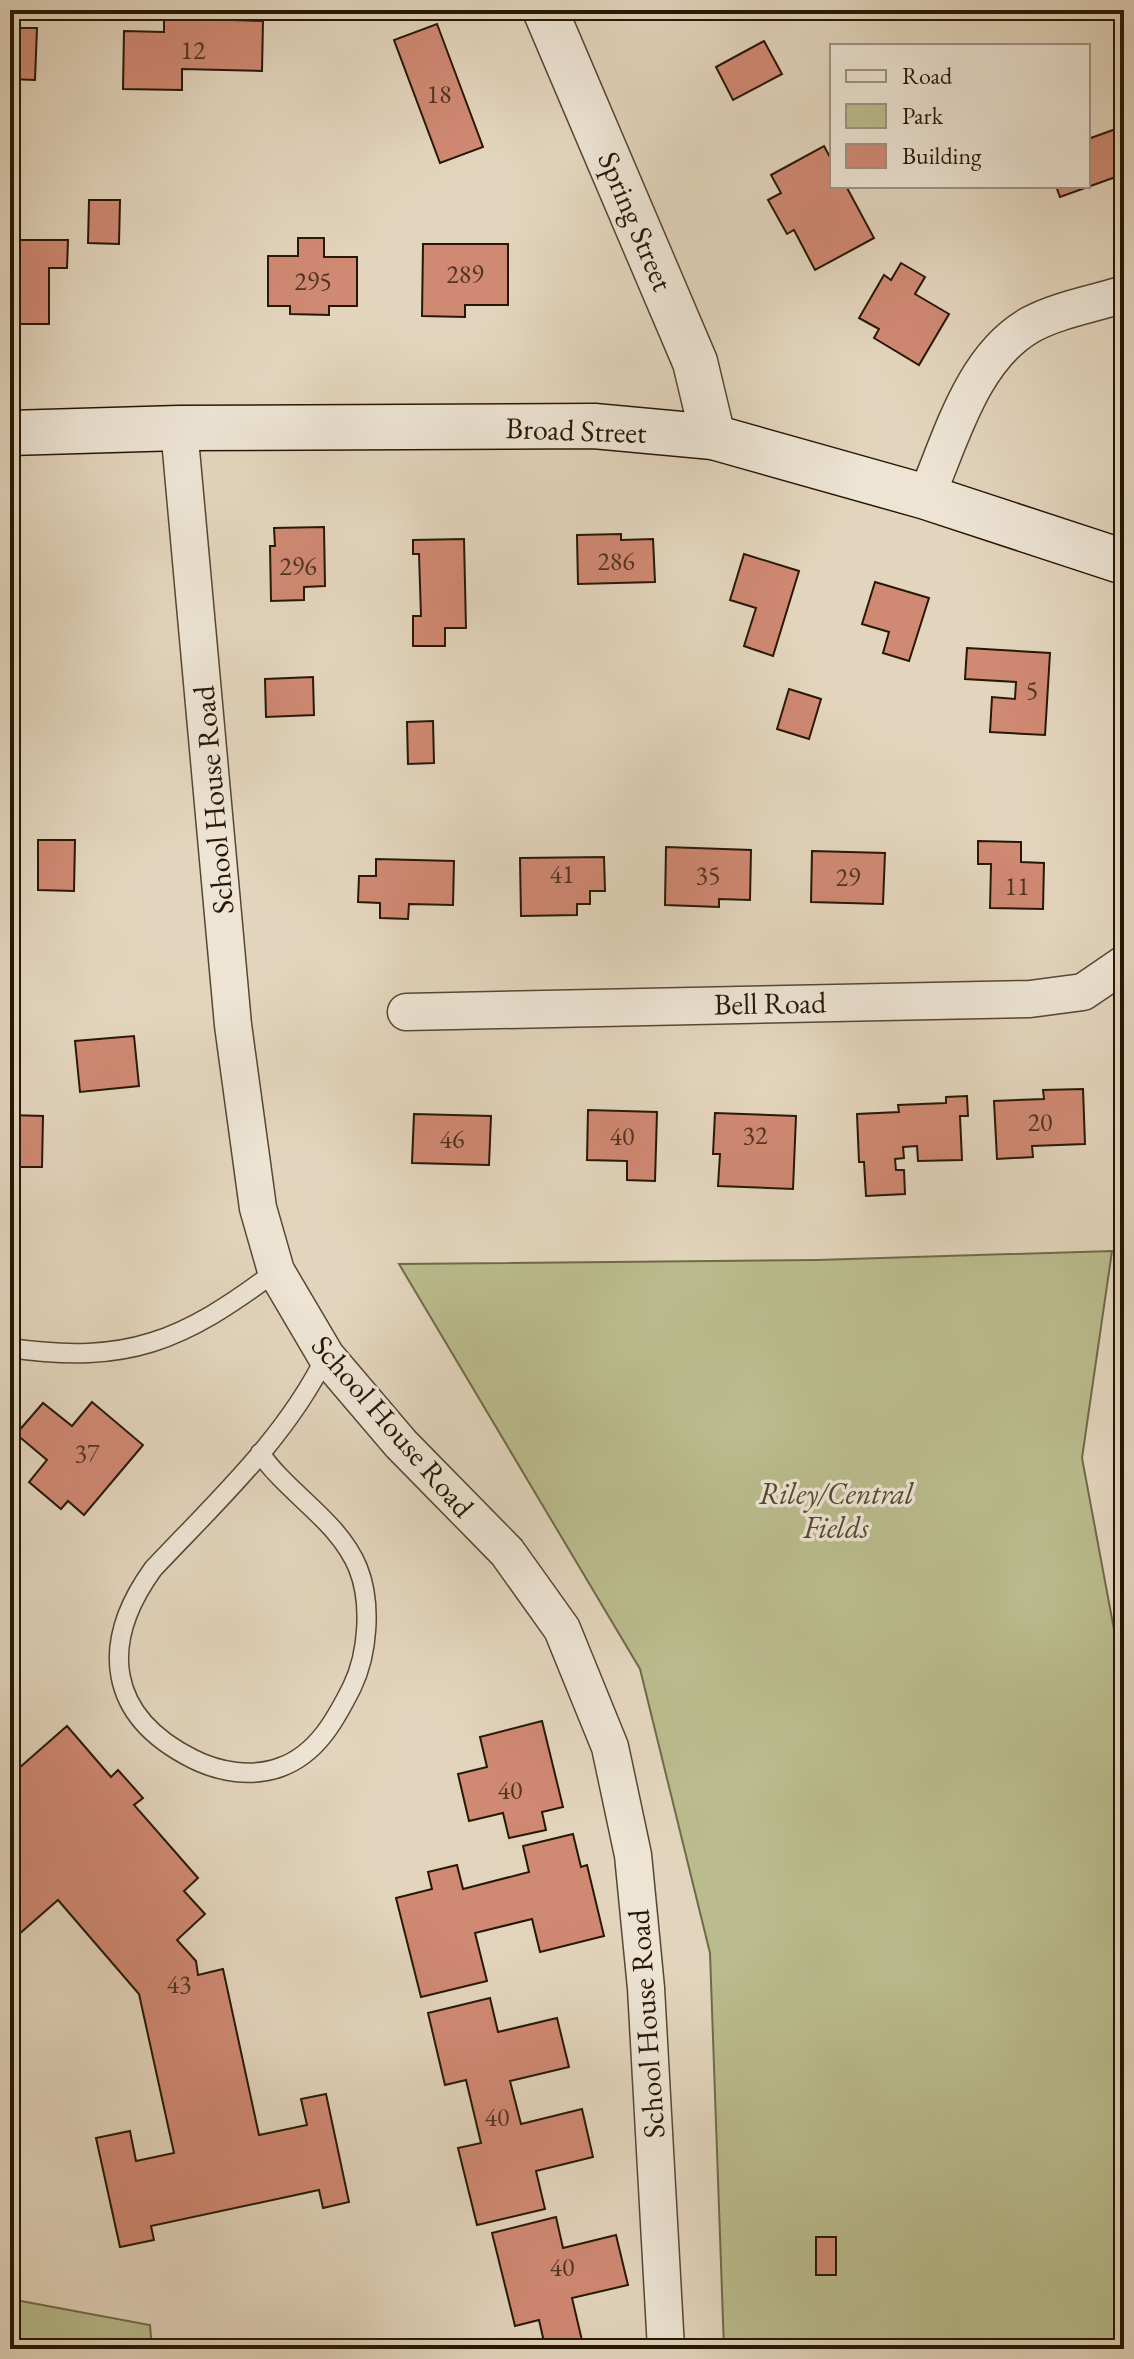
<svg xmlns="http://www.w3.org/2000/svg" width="1134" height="2359" font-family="'EB Garamond',serif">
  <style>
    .green { fill: #babc8d; stroke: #706a4a; stroke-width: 2 }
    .building { fill: #d08973; stroke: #271806; stroke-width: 2 }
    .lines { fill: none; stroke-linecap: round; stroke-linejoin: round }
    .service-casing { stroke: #564734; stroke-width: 21 }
    .minor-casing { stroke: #564734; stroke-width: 39 }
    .tertiary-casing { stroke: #564734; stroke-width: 47 }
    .secondary-casing { stroke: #271806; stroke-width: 47 }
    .service { stroke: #ede4d4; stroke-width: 18 }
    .minor { stroke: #ede4d4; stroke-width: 36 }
    .tertiary { stroke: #ede4d4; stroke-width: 44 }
    .secondary { stroke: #ede4d4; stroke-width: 44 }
    .labels { text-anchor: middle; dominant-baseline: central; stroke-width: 7; stroke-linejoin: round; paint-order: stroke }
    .number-label { font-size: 26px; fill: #513421 }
    .street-label { font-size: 30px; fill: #271806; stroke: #ede4d4 }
    .park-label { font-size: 30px; font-style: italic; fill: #53492e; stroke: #ede4d4 }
  </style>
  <rect width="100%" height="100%" fill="#e3d5bd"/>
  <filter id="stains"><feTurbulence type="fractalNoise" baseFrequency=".0025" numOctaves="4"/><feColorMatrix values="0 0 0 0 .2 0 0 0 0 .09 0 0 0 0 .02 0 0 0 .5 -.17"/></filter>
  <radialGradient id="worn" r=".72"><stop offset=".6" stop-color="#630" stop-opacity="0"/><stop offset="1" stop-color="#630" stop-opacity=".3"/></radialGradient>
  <!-- green -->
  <g class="green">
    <polygon points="1112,1251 1082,1458 1124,1683 1124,2349 724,2349 710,1953 640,1669 399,1264 817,1260"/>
    <polygon points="10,2299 150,2325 152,2349 10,2349"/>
  </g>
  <!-- building -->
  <g class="building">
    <polygon points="164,18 263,21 262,71 182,69 182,90 123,89 124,31 164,32"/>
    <polygon points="437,24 483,147 440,163 394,40"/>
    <polygon points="10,28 37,28 35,80 10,79"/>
    <polygon points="764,41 782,74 733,100 716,67"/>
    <polygon points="1124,126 1124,174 1060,197 1056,186 1088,186 1088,139"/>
    <polygon points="824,146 832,161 832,186 846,186 874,238 815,270 794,230 787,234 768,200 781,193 771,175"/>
    <polygon points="89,200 120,200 119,244 88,243"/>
    <polygon points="298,238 324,238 324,257 357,257 357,306 329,306 329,315 290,314 290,306 268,306 268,256 298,256"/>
    <polygon points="10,240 68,240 67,268 49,268 49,324 18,324 18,272 10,272"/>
    <polygon points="423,244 508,244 508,305 465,305 465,317 422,316"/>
    <polygon points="901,263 925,277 915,294 949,314 919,365 874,338 879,329 859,318 884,275 891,280"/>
    <polygon points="324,527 325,586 304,587 304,600 271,601 270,546 275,546 274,528"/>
    <polygon points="621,534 621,540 653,539 655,582 578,584 577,535"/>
    <polygon points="464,539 466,628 445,628 445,646 413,646 413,616 421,616 419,554 413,554 413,540"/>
    <polygon points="744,554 799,571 773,656 744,646 756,608 730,600"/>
    <polygon points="875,582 929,598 909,661 883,653 889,632 862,624"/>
    <polygon points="967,648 1050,653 1045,735 990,732 992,697 1015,699 1016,682 965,679"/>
    <polygon points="313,677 314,715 266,717 265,679"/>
    <polygon points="789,689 821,699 809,739 777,729"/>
    <polygon points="433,721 434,763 408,764 407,722"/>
    <rect x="10" y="758" width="9" height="33"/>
    <polygon points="38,840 75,840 74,891 38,890"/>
    <polygon points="978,841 1021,842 1021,862 1044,863 1043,909 990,908 991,864 978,864"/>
    <polygon points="666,847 751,850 750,900 719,899 719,907 665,905"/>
    <polygon points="812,851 885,853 883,904 811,902"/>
    <polygon points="604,857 605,891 590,891 590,904 577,904 577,915 521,916 520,858"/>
    <polygon points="376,859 454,861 453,905 409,904 408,919 380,918 380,903 358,902 359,876 376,876"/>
    <polygon points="134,1036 139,1086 80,1092 75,1041"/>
    <polygon points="1083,1089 1085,1144 1032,1146 1033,1157 997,1159 994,1101 1044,1099 1043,1090"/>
    <polygon points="967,1096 968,1116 960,1116 962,1160 918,1161 917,1146 903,1147 904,1158 895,1159 896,1170 904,1170 905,1194 866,1196 864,1162 859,1162 857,1114 899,1112 898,1105 946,1103 946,1097"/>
    <polygon points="588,1110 657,1112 655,1181 627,1180 627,1161 587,1160"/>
    <polygon points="715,1113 796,1116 793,1189 718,1186 720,1154 713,1154"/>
    <polygon points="414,1114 491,1116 489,1165 412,1163"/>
    <polygon points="10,1115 43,1116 42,1167 14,1167 14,1185 10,1185"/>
    <polygon points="92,1402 143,1445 84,1515 68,1501 61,1509 29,1482 47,1460 16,1434 43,1403 72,1426"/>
    <polygon points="542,1721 563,1807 542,1812 546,1830 509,1838 503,1813 469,1821 458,1774 487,1767 480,1737"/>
    <polygon points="67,1726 111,1777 118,1770 143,1798 134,1805 198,1878 184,1891 205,1914 177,1940 196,1961 198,1975 223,1969 259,2135 307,2125 301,2099 326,2094 349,2202 323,2208 319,2190 151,2226 154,2240 120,2247 96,2138 130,2131 136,2161 174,2153 139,1994 58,1900 10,1942 10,1801 18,1794 10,1785 10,1776"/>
    <polygon points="573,1834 581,1867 587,1865 604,1936 540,1952 532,1919 475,1933 487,1981 421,1997 396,1898 432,1889 428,1872 457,1865 463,1889 529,1872 523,1846"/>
    <polygon points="490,1998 498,2032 557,2018 569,2067 510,2081 521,2124 582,2109 593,2157 536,2171 545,2209 477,2225 458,2148 481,2143 466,2080 445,2085 428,2013"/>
    <polygon points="556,2217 563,2248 616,2235 628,2285 572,2298 584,2349 518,2349 544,2342 539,2320 515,2326 492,2233"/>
    <rect x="816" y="2237" width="20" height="38"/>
  </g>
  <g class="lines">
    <defs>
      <g id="service">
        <path d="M10,1348C128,1365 183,1341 276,1271"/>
        <path d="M260,1453C288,1494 339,1521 358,1568C372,1603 368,1654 352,1687C336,1719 317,1754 281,1767C252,1778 219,1772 193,1759C107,1716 99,1644 153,1569C215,1503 286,1438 326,1356"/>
      </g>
      <g id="minor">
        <polyline points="179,428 233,1025 258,1208 276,1271 326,1356 401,1444 507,1552 562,1629 610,1747 633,1855 646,1988 666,2349"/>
        <path d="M926,497C951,439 972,358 1030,325C1057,310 1094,304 1124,294"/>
        <polyline points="406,1012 1030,999 1083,992 1124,964"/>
      </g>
      <polyline id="tertiary" points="545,10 695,362 713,437"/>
      <polyline id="secondary" points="10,433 179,428 594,426 713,437 926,497 1124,562"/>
    </defs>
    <!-- service casing -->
    <use href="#service" class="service-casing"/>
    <!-- minor casing -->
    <use href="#minor" class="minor-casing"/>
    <!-- tertiary casing -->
    <use href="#tertiary" class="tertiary-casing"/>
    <!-- secondary casing -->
    <use href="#secondary" class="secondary-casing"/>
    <!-- service -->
    <use href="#service" class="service"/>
    <!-- minor -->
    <use href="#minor" class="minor"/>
    <!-- tertiary -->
    <use href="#tertiary" class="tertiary"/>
    <!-- secondary -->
    <use href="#secondary" class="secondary"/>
  </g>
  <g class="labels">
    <!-- number labels -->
    <g class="number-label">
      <text x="193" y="50">12</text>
      <text x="439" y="94">18</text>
      <text x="465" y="274">289</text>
      <text x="313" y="281">295</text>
      <text x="616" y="561">286</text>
      <text x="298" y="566">296</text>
      <text x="1032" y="690">5</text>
      <text x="562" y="874">41</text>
      <text x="708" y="875">35</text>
      <text x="848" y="877">29</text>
      <text x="1017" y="886">11</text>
      <text x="1040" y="1122">20</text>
      <text x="755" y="1135">32</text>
      <text x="622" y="1136">40</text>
      <text x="452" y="1139">46</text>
      <text x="87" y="1453">37</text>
      <text x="510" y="1790">40</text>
      <text x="179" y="1984">43</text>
      <text x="497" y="2117">40</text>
      <text x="562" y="2267">40</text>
    </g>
    <!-- street labels -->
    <g class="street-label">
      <text transform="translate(636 221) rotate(67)">Spring Street</text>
      <text transform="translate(576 430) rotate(2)">Broad Street</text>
      <text transform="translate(213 800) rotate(-95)">School House Road</text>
      <text transform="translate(770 1003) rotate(-1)">Bell Road</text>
      <text transform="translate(393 1426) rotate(49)">School House Road</text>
      <text transform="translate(646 2024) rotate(-94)">School House Road</text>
    </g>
    <!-- park labels -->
    <g class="park-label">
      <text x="836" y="1493">Riley/Central<tspan x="836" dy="34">Fields</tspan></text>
    </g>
  </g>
  <!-- margin -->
  <rect width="1134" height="2359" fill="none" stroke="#e3d5bd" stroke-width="40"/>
  <rect x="12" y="12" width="1110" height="2335" fill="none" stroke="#271806" stroke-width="4"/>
  <rect x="20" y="20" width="1094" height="2319" fill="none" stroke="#271806" stroke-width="2"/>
  <!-- legend -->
  <rect x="830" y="44" width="260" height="144" fill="#ede4d4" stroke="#9e9282" stroke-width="2"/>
  <rect x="846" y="70" width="40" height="12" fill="#ede4d4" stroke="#9e9282" stroke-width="2"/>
  <text x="902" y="84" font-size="24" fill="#271806">Road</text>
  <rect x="846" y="104" width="40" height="24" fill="#babc8d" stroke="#9e9282" stroke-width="2"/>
  <text x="902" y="124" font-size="24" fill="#271806">Park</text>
  <rect x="846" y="144" width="40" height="24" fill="#d08973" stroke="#9e9282" stroke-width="2"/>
  <text x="902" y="164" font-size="24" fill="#271806">Building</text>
  <rect width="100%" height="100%" filter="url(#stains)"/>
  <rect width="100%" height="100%" fill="url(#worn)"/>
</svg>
